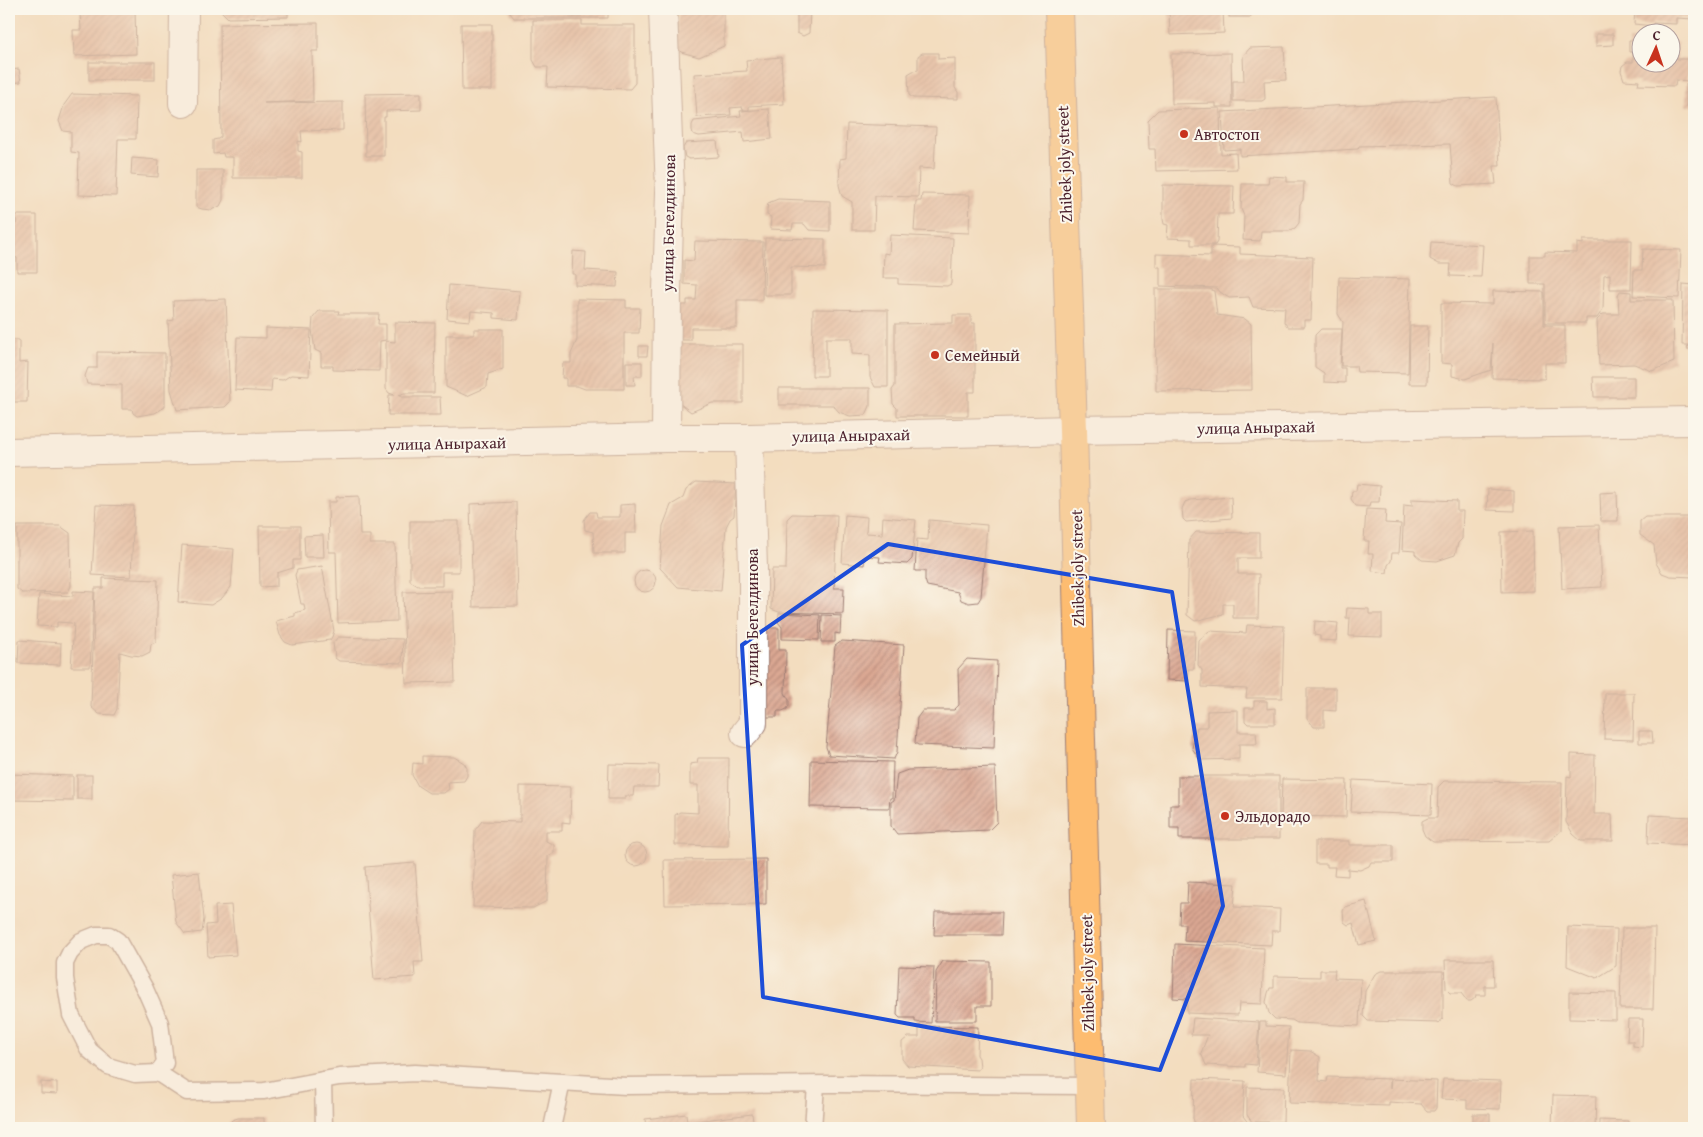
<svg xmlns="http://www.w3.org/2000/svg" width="1703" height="1137" font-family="'Gentium Book Plus',serif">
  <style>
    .building { fill: url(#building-hatch) }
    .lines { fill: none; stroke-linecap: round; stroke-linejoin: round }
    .service-casing { stroke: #9e7e75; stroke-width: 19 }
    .minor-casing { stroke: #9e7e75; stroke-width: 30 }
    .trunk-casing { stroke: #9e7e75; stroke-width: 30 }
    .service { stroke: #fff; stroke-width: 16 }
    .minor { stroke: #fff; stroke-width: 28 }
    .trunk { stroke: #fdbc70; stroke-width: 28 }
    .marked { fill: none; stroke: #1d4ed8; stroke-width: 4; stroke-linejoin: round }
    .poi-dot { fill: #c8321e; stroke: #fbf7ec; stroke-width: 2 }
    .labels { text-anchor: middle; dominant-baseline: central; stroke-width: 4; stroke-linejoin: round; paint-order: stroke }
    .poi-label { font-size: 16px; fill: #4a1f2b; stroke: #fbf7ec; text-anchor: start }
    .street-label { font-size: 16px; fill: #4a1f2b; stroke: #fbf7ec }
  </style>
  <defs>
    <pattern id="building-hatch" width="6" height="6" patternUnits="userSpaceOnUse" patternTransform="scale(1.25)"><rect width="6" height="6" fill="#dba893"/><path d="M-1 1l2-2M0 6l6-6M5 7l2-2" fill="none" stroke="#b48878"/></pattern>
  </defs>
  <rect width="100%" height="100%" fill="#fbf7ec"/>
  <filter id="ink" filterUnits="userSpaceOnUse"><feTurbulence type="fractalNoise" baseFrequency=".02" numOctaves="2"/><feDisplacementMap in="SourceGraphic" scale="10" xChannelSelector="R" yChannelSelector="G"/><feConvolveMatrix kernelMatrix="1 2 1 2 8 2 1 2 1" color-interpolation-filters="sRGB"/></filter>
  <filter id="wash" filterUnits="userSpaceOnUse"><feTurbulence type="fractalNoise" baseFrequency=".0096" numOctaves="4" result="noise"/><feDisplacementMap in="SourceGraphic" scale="20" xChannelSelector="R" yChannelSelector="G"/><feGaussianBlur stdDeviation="1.12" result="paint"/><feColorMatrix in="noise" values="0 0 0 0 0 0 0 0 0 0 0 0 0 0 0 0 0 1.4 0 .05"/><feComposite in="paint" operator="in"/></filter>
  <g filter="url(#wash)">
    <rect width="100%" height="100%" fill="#f3ddbf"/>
    <g id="blocks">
      <!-- building -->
      <g class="building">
        <polygon points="87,9 135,9 136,54 74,56 73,30 81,30 80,14"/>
        <polygon points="219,9 288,9 288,17 228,18"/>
        <polygon points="510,9 608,9 608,18 514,18 510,13"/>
        <polygon points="678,9 724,9 724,46 699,57 681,52 678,48"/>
        <polygon points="797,9 810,9 809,33 803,36 797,33"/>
        <polygon points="1169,9 1223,9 1224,33 1170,35"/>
        <rect x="1229" y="9" width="22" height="8"/>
        <polygon points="1635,9 1694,9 1694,19 1676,18 1676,24 1653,23 1653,26 1634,24"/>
        <polygon points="533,20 582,20 582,25 635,25 635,83 630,89 547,87 548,67 537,67 533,60"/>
        <polygon points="318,23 318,51 312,51 313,101 264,103 343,102 343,130 301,131 302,142 298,141 298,151 302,152 302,178 233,178 233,157 224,157 223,153 213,154 213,140 218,139 221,137 220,24"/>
        <polygon points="461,24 492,24 492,90 462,90"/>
        <polygon points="1596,34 1613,34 1613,45 1596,46"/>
        <polygon points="1629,40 1640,40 1640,62 1670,62 1670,41 1678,42 1677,59 1688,59 1688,81 1676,80 1675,86 1638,85 1639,81 1624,80 1621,71 1622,66 1627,62 1633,62 1633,52 1629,52"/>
        <polygon points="1284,47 1286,80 1264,81 1265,99 1262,101 1233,101 1233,81 1244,81 1243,56 1250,48"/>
        <polygon points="922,53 938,53 938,59 955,58 955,88 958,92 958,99 913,98 909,95 908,74 913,71 918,70 918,56"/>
        <polygon points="1231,53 1232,107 1216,107 1216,103 1172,104 1171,54"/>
        <polygon points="781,57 784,104 749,106 749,110 743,110 742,107 730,108 731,115 697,117 694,74 747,71 746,60"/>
        <rect x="89" y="62" width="66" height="18"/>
        <polygon points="19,69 21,82 9,83 9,70"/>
        <rect x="1686" y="84" width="8" height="22"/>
        <polygon points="421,93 421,110 386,111 386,117 384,117 384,156 366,156 365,94"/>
        <polygon points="72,94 137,96 136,139 118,139 116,196 78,195 79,153 71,152 71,132 63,131 59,121 64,105"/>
        <polygon points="1496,97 1500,166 1494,166 1496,184 1458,186 1453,183 1450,144 1359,146 1358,149 1240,156 1240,149 1224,150 1222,112"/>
        <polygon points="1220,108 1221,154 1236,153 1237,169 1156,171 1155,149 1149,149 1148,120 1158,110"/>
        <polygon points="769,109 772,139 744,142 743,132 699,136 693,134 692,130 692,125 694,121 741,116 740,111"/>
        <polygon points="847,124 936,127 934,169 919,168 918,197 875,196 874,230 852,230 852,202 842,196 839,185 840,159 846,158"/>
        <polygon points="717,141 719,157 689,159 685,157 683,148 686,143"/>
        <polygon points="132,158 159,160 158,177 131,175"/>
        <polygon points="196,170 223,170 223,200 220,206 211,210 202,209 196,207"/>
        <polygon points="1269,176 1287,177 1287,182 1304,182 1303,200 1300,204 1299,223 1295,228 1289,231 1261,231 1260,241 1243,240 1244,216 1241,209 1242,184 1268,184"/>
        <polygon points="1163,185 1234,186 1233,214 1218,214 1217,242 1215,245 1191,245 1191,239 1167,238 1168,225 1164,224 1163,219"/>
        <polygon points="922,194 970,195 969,233 914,231 916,201 921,201"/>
        <polygon points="778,199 830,201 830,231 809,230 804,224 793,224 792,230 770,229 771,217 767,215 767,210 768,203"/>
        <polygon points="16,215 37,215 37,272 17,272 17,258 12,255 10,247 10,224 16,224"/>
        <polygon points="890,235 953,238 951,284 947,286 898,284 898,278 883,278 884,253 889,254"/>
        <polygon points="765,238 825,239 825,268 791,267 791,295 764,295"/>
        <polygon points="1583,240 1632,240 1631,289 1610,289 1610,274 1604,275 1603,309 1597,318 1586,318 1586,323 1545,323 1545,284 1530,284 1530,256 1545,256 1545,252 1577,253 1577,243 1583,244"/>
        <polygon points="695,241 763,242 762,300 737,300 737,328 691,328 691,340 674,340 675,305 687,305 687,300 696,300 697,285 684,284 684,260 694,261"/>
        <polygon points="1431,242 1483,245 1481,277 1450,276 1451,264 1439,264 1430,259"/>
        <polygon points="1211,246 1240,247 1240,254 1313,257 1311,320 1304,320 1304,327 1288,327 1284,322 1285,308 1253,307 1249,297 1229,298 1220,292 1217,288 1160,286 1160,267 1156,267 1156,254 1211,256"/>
        <polygon points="1643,249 1681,250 1679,298 1633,296 1634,270 1642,270"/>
        <polygon points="573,251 586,252 585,270 618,272 617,287 575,285 575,274 572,274"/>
        <polygon points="1339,277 1410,279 1408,373 1357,372 1356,366 1341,366 1343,322 1338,314"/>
        <polygon points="1683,284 1694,285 1694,349 1687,349 1688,345 1682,345"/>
        <polygon points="449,285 520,291 518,320 494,318 494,313 471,311 470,321 447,319"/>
        <polygon points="1155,289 1210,289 1214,291 1217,315 1245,319 1251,324 1252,390 1156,391"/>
        <polygon points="1493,291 1544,292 1544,325 1565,325 1565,363 1545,363 1545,379 1492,378 1493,343 1491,370 1465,379 1452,376 1452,364 1441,363 1441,303 1493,304"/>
        <polygon points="1620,291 1631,292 1631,300 1673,300 1674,362 1652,371 1634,364 1599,365 1597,320 1603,314 1619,314 1618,295"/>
        <polygon points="226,299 230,402 225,407 177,410 171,390 168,321 174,320 173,301"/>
        <polygon points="577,299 626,300 626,308 640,308 639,333 624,333 624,389 585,389 577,386 566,386 566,378 562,378 563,363 571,363 571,354 577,340"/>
        <polygon points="813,309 888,310 888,387 875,387 870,377 870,355 852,354 852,338 826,338 826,376 812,376"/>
        <polygon points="319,311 339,311 338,314 379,314 378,324 386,324 386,340 380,341 379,371 333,370 333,366 321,366 321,353 315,350 312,330 313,318"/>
        <polygon points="953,315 971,315 971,323 975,323 975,392 968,392 968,416 897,416 897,408 893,404 892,390 895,386 895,324 953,323"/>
        <polygon points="395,322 435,323 434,393 404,393 399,395 402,395 402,397 440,397 441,415 388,415 389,395 395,395 389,393 386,389 386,341 395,342"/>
        <polygon points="1410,326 1428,326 1427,384 1409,384"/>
        <polygon points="266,328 311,330 309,376 291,375 283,380 272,379 271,392 235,390 237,337 266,338"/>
        <polygon points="474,329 503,329 503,369 488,374 487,387 467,396 446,387 446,335 474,335"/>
        <polygon points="1321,329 1342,329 1340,368 1345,368 1345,383 1324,382 1324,373 1315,367 1315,335"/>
        <polygon points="9,340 19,340 19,363 28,362 27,402 14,402 9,406"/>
        <polygon points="675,344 743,344 743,403 712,403 691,412 675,400"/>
        <polygon points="639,346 648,346 647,356 639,356"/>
        <polygon points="97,352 165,353 165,407 155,413 137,416 133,413 132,409 122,409 122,385 87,384 85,376 88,368 97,368"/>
        <polygon points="626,362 642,362 642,376 634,376 635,385 626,385"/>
        <polygon points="1593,377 1634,377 1634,397 1594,397"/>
        <polygon points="779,388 870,388 870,406 866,415 850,416 839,412 833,405 779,405"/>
        <polygon points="696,482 736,484 734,516 730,519 726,527 721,591 678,587 660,568 663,526 671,505 683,498 686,490"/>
        <polygon points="1357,484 1380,486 1379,502 1370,502 1369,507 1356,506 1351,499 1352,491 1356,491"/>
        <polygon points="1488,489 1514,491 1514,511 1487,510"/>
        <polygon points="1617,492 1618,521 1601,521 1600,493"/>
        <polygon points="359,496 360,535 370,535 370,544 395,544 397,621 338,623 336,552 329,552 328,502 336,502 336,497"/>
        <polygon points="1231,497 1232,518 1186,522 1183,519 1182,509 1185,502 1190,500"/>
        <polygon points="1412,499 1457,501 1457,511 1463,511 1462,539 1458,543 1455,555 1437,561 1422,560 1415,554 1415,551 1402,550 1404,505 1412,506"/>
        <polygon points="516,502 518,606 473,607 470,504"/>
        <polygon points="635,504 636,533 625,533 625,553 594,553 593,532 585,530 584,520 590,512 596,512 597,517 620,517 620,505"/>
        <polygon points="96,505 134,506 131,577 92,575"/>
        <polygon points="1366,509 1386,510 1385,523 1401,524 1399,553 1392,553 1391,561 1388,565 1387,573 1372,571 1373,554 1368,554 1369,541 1364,541"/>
        <polygon points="792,514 837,515 834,588 844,588 843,614 779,612 771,609 772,569 786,569 787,519"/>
        <polygon points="845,515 867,517 866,533 882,534 883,517 916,520 912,559 907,564 879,562 880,557 865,556 864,565 842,563"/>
        <polygon points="1645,517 1694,517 1694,577 1670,576 1662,573 1656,563 1654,545 1640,535 1640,521"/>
        <polygon points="929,520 987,525 981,597 978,602 969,603 961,600 958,592 927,586 925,580 925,571 915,571 917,539 928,540"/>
        <polygon points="410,521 459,521 459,572 442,572 442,586 418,586 410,581"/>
        <polygon points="1599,525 1602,587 1562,589 1559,526"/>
        <polygon points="17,526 60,526 70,533 71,586 68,592 22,593 17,589"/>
        <polygon points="259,526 300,526 300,560 293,560 293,568 277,573 277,586 260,587"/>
        <polygon points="1533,531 1534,591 1502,592 1501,532"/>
        <polygon points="1196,532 1259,533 1259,558 1238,558 1238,574 1259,574 1258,618 1233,618 1233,604 1223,604 1223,614 1195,621 1187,615 1189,540"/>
        <polygon points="323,535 324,557 305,557 304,536"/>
        <polygon points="182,545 234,549 231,587 222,598 211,605 178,602"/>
        <polygon points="322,566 334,631 332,637 330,640 292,645 285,642 280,635 276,621 295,616 295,613 305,610 304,604 301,604 295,575 297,570"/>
        <circle cx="645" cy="581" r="11"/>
        <polygon points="103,578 158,580 156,642 151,644 150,652 142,656 131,655 120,652 117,709 114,715 99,714 91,707 95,588 103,588"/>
        <polygon points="73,591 94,592 90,667 71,667 74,624 71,623 57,622 57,627 37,626 39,594 73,596"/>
        <polygon points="452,591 455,682 406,683 403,592"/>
        <polygon points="1347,608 1369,609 1369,614 1382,614 1382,637 1349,636 1350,618 1346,618"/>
        <polygon points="779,613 820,615 819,640 782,639 782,627 778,622"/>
        <polygon points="822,615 841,616 840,634 835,633 835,642 821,642"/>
        <polygon points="1315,621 1338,623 1336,641 1320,640 1320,636 1314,635"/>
        <polygon points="1247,625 1284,626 1282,698 1246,698 1247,689 1202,687 1202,670 1198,665 1199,640 1209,631 1246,633"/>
        <polygon points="757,628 779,628 779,650 786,650 785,693 789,700 789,705 787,709 782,711 777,711 777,717 761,717"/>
        <polygon points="1168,630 1195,631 1194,669 1188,669 1188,681 1167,680"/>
        <polygon points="338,637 403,639 402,663 339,661 335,658 333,643"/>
        <polygon points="19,640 61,643 60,665 18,663"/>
        <polygon points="842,641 904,645 897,752 894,759 829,755 826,747 835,646"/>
        <polygon points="967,659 997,661 994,748 918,745 915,743 917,718 923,710 954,710 959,705 958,669"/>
        <polygon points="1307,688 1336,688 1336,711 1324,710 1324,727 1314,727 1307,718"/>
        <polygon points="1605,693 1634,693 1633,740 1604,739"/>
        <polygon points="1254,701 1267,701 1267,709 1275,708 1275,724 1248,724 1245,721 1245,708 1254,708"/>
        <polygon points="1238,710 1238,732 1256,732 1257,744 1239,744 1239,759 1200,760 1192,748 1197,727 1207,727 1207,711"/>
        <polygon points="1639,731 1652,731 1653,743 1639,743"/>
        <polygon points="1571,754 1595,755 1594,814 1612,814 1613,841 1581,841 1573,834 1566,822 1567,776 1571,777"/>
        <polygon points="422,756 454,757 464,763 467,768 467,776 464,781 448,782 449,789 444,793 429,793 418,786 412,775 413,763 422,764"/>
        <polygon points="698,758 729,758 728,846 675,845 675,815 680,812 698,813 698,785 690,785 690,764 697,763"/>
        <polygon points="811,760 893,762 892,798 890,798 889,808 810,807"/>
        <polygon points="609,764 659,765 658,787 634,787 633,796 625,796 625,799 608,799"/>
        <polygon points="995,767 997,822 989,830 897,834 891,826 891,802 894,800 897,774 908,770"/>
        <polygon points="9,774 73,776 73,801 9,800"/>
        <rect x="77" y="775" width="15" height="24"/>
        <polygon points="1178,776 1279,776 1279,839 1179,839 1179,828 1170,828 1170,805 1178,805"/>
        <polygon points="1282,779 1347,780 1346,817 1281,816"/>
        <polygon points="1353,780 1432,784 1431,815 1351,812"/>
        <polygon points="1444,781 1562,782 1561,831 1549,841 1433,842 1425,836 1422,829 1422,821 1428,818 1437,818 1438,787"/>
        <polygon points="520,786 571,787 570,823 562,822 562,831 546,831 546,841 554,845 554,853 548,856 547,901 533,908 473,907 475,830 482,821 520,822"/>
        <polygon points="1649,815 1694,817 1694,845 1648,843"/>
        <polygon points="1315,841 1349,841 1349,845 1393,845 1393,862 1371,862 1369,866 1360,870 1348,869 1348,876 1334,875 1335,867 1327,867 1327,864 1315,864"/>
        <circle cx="636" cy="855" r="11"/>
        <polygon points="766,859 766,904 665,905 664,860"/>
        <polygon points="415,863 423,962 414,962 415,977 374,980 365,867"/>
        <polygon points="199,872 204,919 202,932 185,934 176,922 171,875"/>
        <polygon points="1188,882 1236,884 1234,907 1280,909 1279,931 1272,931 1271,945 1184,941 1185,924 1179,924 1180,903 1187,903"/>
        <polygon points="1366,901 1376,941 1359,945 1353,923 1348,925 1344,922 1343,911 1345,907"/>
        <polygon points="231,905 236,955 208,957 206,925 216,924 215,906"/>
        <polygon points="935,912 1002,912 1001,935 934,935"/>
        <polygon points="1568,927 1617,929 1616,966 1597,978 1567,966"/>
        <polygon points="1622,928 1655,928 1653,1009 1620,1009"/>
        <polygon points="1175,944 1264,948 1262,1004 1239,1003 1238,1015 1187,1013 1187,999 1173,998"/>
        <polygon points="1445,960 1493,960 1494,986 1485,986 1485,995 1476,995 1475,998 1471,1001 1467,1001 1461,993 1450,993 1446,989"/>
        <polygon points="943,961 991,962 991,1006 977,1006 977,1021 935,1021 936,972"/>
        <polygon points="899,966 934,967 931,1023 915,1022 915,1018 900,1018 897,1015"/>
        <polygon points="1320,970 1335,970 1334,978 1361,979 1359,1026 1297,1023 1292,1020 1275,1019 1269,1013 1266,1002 1268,993 1270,988 1274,988 1274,976 1320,977"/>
        <polygon points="1381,971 1443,971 1443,1019 1438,1023 1368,1021 1363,1016 1365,991 1375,974"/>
        <polygon points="1569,992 1616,993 1616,1020 1569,1019"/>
        <polygon points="1193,1018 1259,1022 1256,1065 1245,1064 1245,1067 1206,1065 1201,1053 1208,1035 1191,1035"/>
        <polygon points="1628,1019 1643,1019 1642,1047 1633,1046 1633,1041 1627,1041"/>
        <polygon points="1260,1022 1266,1022 1266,1026 1289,1027 1286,1074 1257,1072"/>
        <polygon points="919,1026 978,1027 977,1055 979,1058 980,1067 978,1070 908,1066 902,1059 902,1042 908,1037 919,1037"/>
        <polygon points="1291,1050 1310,1051 1320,1057 1319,1081 1327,1082 1328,1077 1390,1079 1390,1088 1391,1079 1437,1081 1436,1108 1434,1111 1427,1111 1421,1104 1389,1102 1389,1106 1289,1103"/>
        <polygon points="1194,1079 1245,1081 1243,1116 1252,1128 1196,1128 1193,1118"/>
        <polygon points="1443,1079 1501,1081 1500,1109 1467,1108 1467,1100 1441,1099"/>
        <polygon points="41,1082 57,1083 57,1094 41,1093"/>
        <polygon points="1247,1087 1284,1088 1283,1122 1252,1122 1247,1115"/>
        <polygon points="1553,1095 1596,1096 1595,1128 1552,1128"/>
        <polygon points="686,1114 687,1122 752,1114 754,1128 646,1128 645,1119"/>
        <polygon points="1473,1114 1490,1114 1490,1128 1462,1128 1465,1126 1473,1126"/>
        <polygon points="238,1118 264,1118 264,1124 288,1123 288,1128 117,1128 117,1127 228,1125 232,1120"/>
        <polygon points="1599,1120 1628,1121 1628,1128 1599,1128"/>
        <polygon points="1296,1124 1383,1127 1383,1128 1296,1128"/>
      </g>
    </g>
  </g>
  <g filter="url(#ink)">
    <use href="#blocks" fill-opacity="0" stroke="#9e7e75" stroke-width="1"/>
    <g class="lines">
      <defs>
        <g id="service">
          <polygon points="96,935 109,935 118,941 145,989 160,1023 165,1063 158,1073 135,1074 108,1066 89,1050 71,1015 65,978 65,963 70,953 81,941"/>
          <polyline points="158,1073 187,1092 264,1091 339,1077 415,1073 626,1086 833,1084 1090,1086"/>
          <polyline points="323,1080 324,1128"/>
          <polyline points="552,1128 562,1082"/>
          <polyline points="813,1128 816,1085"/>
        </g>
        <g id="minor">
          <polyline points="663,9 670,192 667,291 666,438"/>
          <polyline points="183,103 184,9"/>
          <polyline points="9,452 666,438 749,438 1073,430 1694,421"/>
          <polyline points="745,733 753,723 753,568 749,438"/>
        </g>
        <polyline id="trunk" points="1059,9 1073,430 1091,1128"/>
      </defs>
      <!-- service casing -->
      <use href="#service" class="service-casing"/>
      <!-- minor casing -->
      <use href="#minor" class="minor-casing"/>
      <!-- trunk casing -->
      <use href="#trunk" class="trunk-casing"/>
      <!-- service -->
      <use href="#service" class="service"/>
      <!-- minor -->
      <use href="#minor" class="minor"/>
      <!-- trunk -->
      <use href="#trunk" class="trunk"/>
    </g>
  </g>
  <!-- marked area -->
  <path d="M0 0H1703V1137H0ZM888,544L1172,592L1223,906L1160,1070L763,997L742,645Z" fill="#f3ddbf" fill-opacity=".55" fill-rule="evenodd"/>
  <path class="marked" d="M888,544L1172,592L1223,906L1160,1070L763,997L742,645Z"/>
  <!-- markers -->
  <g class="poi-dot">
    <circle cx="1184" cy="134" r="5"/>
    <circle cx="935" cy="355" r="5"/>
    <circle cx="1225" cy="816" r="5"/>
  </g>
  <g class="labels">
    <!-- poi labels -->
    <g class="poi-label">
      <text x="1194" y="134">Автостоп</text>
      <text x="945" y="355">Семейный</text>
      <text x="1235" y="816">Эльдорадо</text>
    </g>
    <!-- street labels -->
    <g class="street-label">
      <text transform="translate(1064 164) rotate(-92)">Zhibek joly street</text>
      <text transform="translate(668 223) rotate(-89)">улица Бегелдинова</text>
      <text transform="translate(1256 427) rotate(-1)">улица Анырахай</text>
      <text transform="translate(851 435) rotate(-1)">улица Анырахай</text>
      <text transform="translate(447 443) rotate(-1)">улица Анырахай</text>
      <text transform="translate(1077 568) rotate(-91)">Zhibek joly street</text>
      <text transform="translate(752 617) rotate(-90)">улица Бегелдинова</text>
      <text transform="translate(1087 973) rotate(-91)">Zhibek joly street</text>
    </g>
  </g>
  <!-- margin -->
  <rect width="1703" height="1137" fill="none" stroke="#fbf7ec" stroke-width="30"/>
  <!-- north arrow -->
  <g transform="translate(1656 48) rotate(3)"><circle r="24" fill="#fbf7ec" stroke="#b4a19f"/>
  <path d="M0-4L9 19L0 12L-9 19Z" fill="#c8321e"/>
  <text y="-8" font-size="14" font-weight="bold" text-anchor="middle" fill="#4a1f2b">С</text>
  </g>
</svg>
